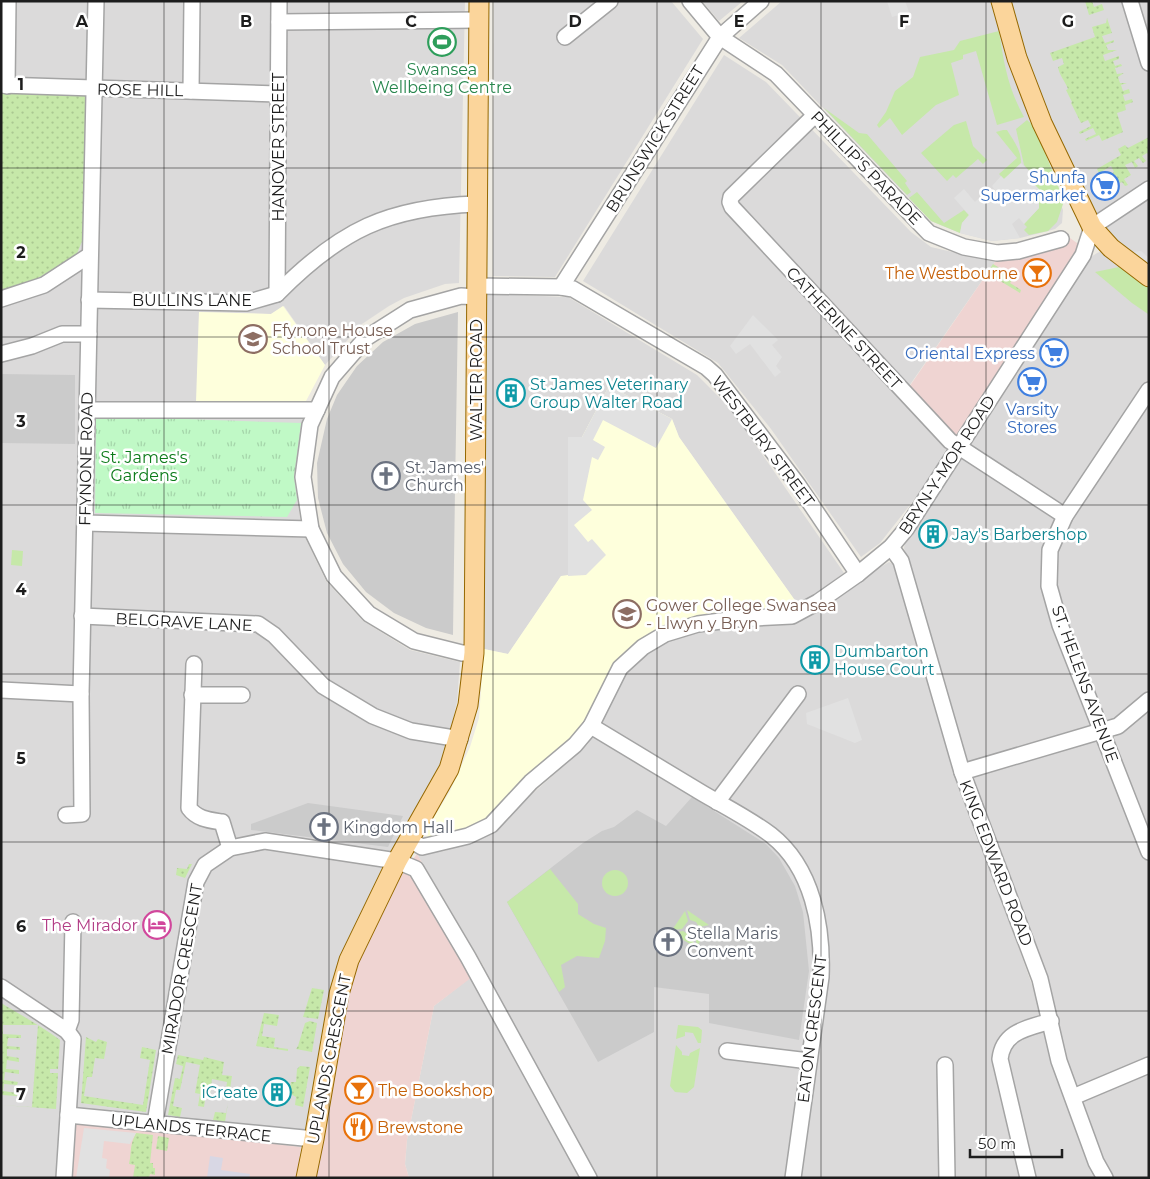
<svg xmlns="http://www.w3.org/2000/svg" width="1150" height="1179" font-family="Montserrat,sans-serif">
  <style>
    .residential { fill: #dbdada }
    .commercial { fill: #efd4d2 }
    .education { fill: #feffdc }
    .religious { fill: #cbcbcb }
    .grass { fill: #c6e8a9 }
    .park { fill: url(#park-tufts) }
    .garden { fill: url(#garden-dots) }
    .parking { fill: #e1e1e1 }
    .plaza { fill: #d8d7e4 }
    .lines { fill: none; stroke-linecap: round; stroke-linejoin: round }
    .minor-casing { stroke: #a4a4a4; stroke-width: 18 }
    .major-casing { stroke: #956801; stroke-width: 21 }
    .minor { stroke: #fff; stroke-width: 15 }
    .major { stroke: #fbd59b; stroke-width: 19 }
    .grid { fill: none; stroke: #1d1d1d; stroke-width: 1; stroke-opacity: 0.55 }
    .labels { text-anchor: middle; dominant-baseline: central; stroke-width: 5; stroke-linejoin: round; paint-order: stroke }
    .leisure-label { font-size: 16px; fill: #27864d; stroke: #fff }
    .street-label { font-size: 16px; fill: #1d1d1d; stroke: #fff }
    .shop-label { font-size: 16px; fill: #366cbe; stroke: #fff; text-anchor: end }
    .food-label { font-size: 16px; fill: #c56008; stroke: #fff; text-anchor: start }
    .education-label { font-size: 16px; fill: #785e54; stroke: #fff; text-anchor: start }
    .culture-label { font-size: 16px; fill: #0d838f; stroke: #fff; text-anchor: start }
    .park-label { font-size: 16px; fill: #0c7a19; stroke: #fff }
    .worship-label { font-size: 16px; fill: #5b616d; stroke: #fff; text-anchor: start }
    .hotel-label { font-size: 16px; fill: #b23c85; stroke: #fff; text-anchor: end }
    .grid-label { font-size: 16px; text-anchor: middle; font-weight: bold; fill: #1d1d1d; stroke: #fff; stroke-width: 5; stroke-linejoin: round; paint-order: stroke }
  </style>
  <defs>
    <pattern id="park-tufts" width="24" height="20" patternUnits="userSpaceOnUse" patternTransform="scale(1.25)"><rect width="24" height="20" fill="#c0f9c6"/><path d="M3 7l-1-3M5 7V3M7 7l1-3M15 17l-1-3M17 17v-4M19 17l1-3" fill="none" stroke="#a5d5aa"/></pattern>
    <pattern id="garden-dots" width="8" height="8" patternUnits="userSpaceOnUse" patternTransform="scale(1.25)"><rect width="8" height="8" fill="#c6e8a9"/><path d="M2 2h.1M6 6h.1" fill="none" stroke="#aac791" stroke-width="1.8" stroke-linecap="round"/></pattern>
  </defs>
  <rect width="100%" height="100%" fill="#eeebe3"/>
  <!-- residential -->
  <g class="residential">
    <polygon points="1,1 465,1 459,283 445,284 404,298 389,306 362,324 325,365 284,306 271,314 199,312 197,401 306,401 294,477 302,531 326,581 363,621 410,650 460,662 457,702 441,770 390,854 345,957 312,1134 301,1147 75,1121 71,1178 1,1178"/>
    <polygon points="494,1 671,1 703,39 555,277 493,276"/>
    <polygon points="702,1 743,1 719,21"/>
    <polygon points="782,1 990,1 1016,82 1063,210 1062,223 1055,229 1048,231 1020,238 992,241 960,233 931,221 782,65 739,38"/>
    <polygon points="1007,1 1149,1 1149,689 1114,721 1089,727 968,764 947,706 904,548 905,542 1088,259 1097,253 1111,248 1081,195 1044,116"/>
    <polygon points="724,55 766,82 911,232 931,247 995,262 907,389 958,444 880,543 861,557 771,429 718,363 583,281"/>
    <polygon points="486,294 568,297 697,375 721,399 744,428 844,573 799,606 679,437 672,419 582,437 568,437 568,576 561,576 508,654 484,649 483,299"/>
    <polygon points="889,562 897,567 955,771 1036,996 1053,1068 1083,1148 1097,1178 409,1178 405,1164 407,1140 434,1006 484,967 417,854 445,851 491,831 588,744 625,671 648,651 668,637 700,628 793,620"/>
    <polygon points="1149,709 1149,1178 1111,1178 1080,1106 970,780 972,776 1089,742 1112,739"/>
  </g>
  <!-- commercial -->
  <g class="commercial">
    <polygon points="1070,238 1081,246 958,444 907,390 995,262"/>
    <polygon points="417,854 484,968 434,1006 407,1140 405,1164 409,1178 315,1178 342,1026 356,968 398,879"/>
    <polygon points="75,1121 301,1147 297,1178 71,1178"/>
  </g>
  <!-- education -->
  <g class="education">
    <polygon points="283,306 325,365 306,401 196,402 199,312 271,314"/>
    <polygon points="609,386 672,419 679,437 799,606 786,611 760,609 698,617 637,644 585,728 491,818 470,830 428,840 425,832 450,791 470,747 479,718 484,649 508,654 561,576 568,575 568,437 582,437"/>
  </g>
  <!-- religious -->
  <g class="religious">
    <polygon points="458,312 455,489 453,635 426,628 394,613 366,592 343,564 327,533 318,498 317,463 327,419 337,395 357,366 383,342 415,324"/>
    <polygon points="1,374 75,375 75,444 1,443"/>
    <polygon points="692,797 766,844 779,858 795,886 803,912 809,971 799,1040 709,1023 709,994 654,987 654,1032 598,1062 507,902 583,843 602,831 614,827 637,810 666,826"/>
    <polygon points="308,803 403,816 388,847 251,830 251,824"/>
  </g>
  <!-- grass -->
  <g class="grass">
    <path d="M999,31C1004,64 1008,88 1024,117L997,125L976,51L963,55V59L951,63L959,95L936,105L902,135L890,118L879,128L877,125L886,112L895,91L913,77L920,57L954,50L960,41Z"/>
    <polygon points="824,108 859,133 867,134 907,181 905,183 911,192 907,195"/>
    <polygon points="1027,120 1035,127 1064,201 1057,222 1048,231 1029,235 1024,230 1027,227 1024,224 1039,208 1030,180 1034,176 1024,165 1016,129"/>
    <polygon points="966,121 973,146 987,160 983,164 978,159 956,178 953,175 947,181 921,153 954,125"/>
    <path d="M1003,130H1007C1013,140 1022,151 1021,164L1004,179L999,174L1017,158L996,132Z"/>
    <polygon points="917,192 944,223 964,210 969,215 962,223 960,233 931,221 909,198"/>
    <polygon points="1119,267 1149,288 1148,314 1132,303 1095,272"/>
    <polygon points="12,550 23,551 22,566 11,565"/>
    <polygon points="550,869 578,904 578,914 594,924 606,928 605,941 599,958 577,956 561,965 565,987 559,992 507,902"/>
    <circle cx="615" cy="883" r="13"/>
    <polygon points="687,910 709,925 699,927 696,922 690,920"/>
    <polygon points="685,911 688,921 682,929 672,930"/>
    <polygon points="709,928 697,946 695,937 700,930"/>
    <polygon points="683,931 692,937 695,947 672,933"/>
    <polygon points="678,1025 698,1027 702,1030 701,1043 698,1043 693,1033 685,1032 685,1036 676,1039"/>
    <polygon points="676,1045 682,1052 682,1055 689,1056 690,1053 700,1048 694,1087 687,1093 675,1092 670,1086"/>
  </g>
  <!-- park -->
  <polygon class="park" points="96,416 301,423 294,477 297,500 287,517 95,513"/>
  <!-- garden -->
  <g class="garden">
    <polygon points="1085,1 1092,1 1094,7 1102,4 1104,10 1089,15"/>
    <path d="M1107,18L1112,33L1102,36L1105,43L1114,40V42L1106,45L1108,50H1117L1103,55L1105,61L1119,56V59L1113,61L1115,66L1121,64L1122,66L1115,68L1117,74L1124,73L1118,77L1120,83H1127L1121,85L1123,91L1129,89L1130,93L1123,95L1125,101L1132,99L1133,102L1125,105L1126,110L1117,113L1123,132L1102,141L1099,135L1086,141L1085,139L1096,134L1093,128L1080,134L1079,132L1091,126L1088,120L1081,123L1071,103L1072,102L1066,90L1068,89C1064,79 1060,77 1058,67L1064,64L1062,58L1053,61L1050,53L1095,37L1092,27L1106,23Z"/>
    <polygon points="1,93 87,95 83,239 76,256 31,282 1,290"/>
    <polygon points="1149,137 1149,155 1147,153 1142,156 1146,161 1143,163 1139,158 1134,161 1138,166 1135,168 1132,162 1125,165 1131,175 1124,179 1128,185 1125,186 1122,182 1120,183 1116,175 1104,183 1102,180 1114,172 1111,166 1099,173 1097,169 1121,155 1118,149 1125,145 1128,148"/>
    <polygon points="993,264 1014,277 1010,283 1021,290 1020,293 987,273"/>
    <polygon points="189,864 192,864 185,878 176,875 177,868 187,869"/>
    <polygon points="312,988 324,990 318,1019 303,1017"/>
    <path d="M1,1003C21,1015 41,1026 60,1040L58,1069H50V1073H58L56,1109L1,1105L32,1107L38,1025H3V1034L21,1035V1038H8L7,1046L20,1047V1050L7,1049V1056L19,1058V1062L7,1060L6,1069L19,1070V1074L5,1072L4,1080L18,1082L17,1085L4,1084L3,1091L17,1093V1096L2,1095L1,1100Z"/>
    <polygon points="264,1013 279,1015 277,1026 264,1024 262,1036 275,1038 274,1047 288,1049 288,1051 256,1046"/>
    <polygon points="310,1021 317,1023 312,1052 296,1049 298,1046 305,1023"/>
    <polygon points="86,1037 96,1042 98,1039 107,1042 104,1059 95,1058 92,1077 87,1077 84,1096 143,1105 150,1060 140,1058 142,1047 156,1050 146,1112 81,1103"/>
    <polygon points="178,1055 203,1060 204,1057 224,1062 222,1075 232,1076 225,1122 213,1120 215,1112 226,1113 229,1097 225,1096 227,1082 212,1079 210,1094 206,1094 204,1107 198,1106 200,1094 195,1093 200,1065 186,1062 180,1090 176,1090 173,1106 182,1108 180,1117 168,1115 175,1078 180,1079 183,1066 176,1064"/>
    <polygon points="300,1066 310,1067 303,1107 295,1105 296,1097 289,1093 291,1082 296,1082 297,1069"/>
    <path d="M136,1133L153,1135L150,1163H153V1168H155V1175L150,1174L149,1178H133L135,1165L129,1164C132,1152 129,1147 136,1133Z"/>
    <polygon points="158,1136 169,1138 167,1151 156,1149"/>
  </g>
  <!-- parking -->
  <g class="parking">
    <polygon points="887,1 905,1 909,12 892,17"/>
    <polygon points="1021,163 1034,176 1030,180 1039,189 1039,208 1024,224 1019,218 1012,224 1020,238 992,241 960,233 962,223 969,215 954,198 964,189 975,202 979,198 982,200 995,190 992,186 1001,176 1004,179"/>
    <polygon points="1141,251 1149,258 1149,265 1132,252"/>
    <polygon points="753,315 778,340 772,345 782,357 776,366 781,372 775,377 750,344 736,354 730,346"/>
    <polygon points="609,386 672,419 656,448 603,420 593,440 605,447 598,460 592,457 583,500 592,510 574,525 588,542 592,539 606,555 586,575 568,576 568,437 582,437"/>
    <polygon points="848,698 862,740 855,743 807,724 806,713"/>
    <polygon points="84,1128 136,1133 130,1144 104,1141 102,1158 107,1159 106,1168 110,1170 109,1178 76,1178"/>
  </g>
  <!-- plaza -->
  <polygon class="plaza" points="210,1156 223,1158 221,1170 250,1174 249,1178 207,1178"/>
  <g class="lines">
    <defs>
      <g id="minor">
        <polyline points="690,1 720,37 776,74 929,233 964,247 997,253 1018,251 1061,239"/>
        <polyline points="1130,1 1149,63"/>
        <polyline points="279,22 479,20"/>
        <polyline points="565,37 610,1"/>
        <polyline points="1,85 278,94"/>
        <polyline points="7,86 8,1"/>
        <polyline points="191,91 192,1"/>
        <polyline points="815,115 731,197 730,202 732,207 950,441 1065,516"/>
        <polyline points="477,286 561,287 573,289 706,367 715,375 798,485 858,574"/>
        <polyline points="561,287 720,37 761,1"/>
        <polyline points="277,294 279,1"/>
        <polyline points="1,299 44,285 90,255"/>
        <path d="M89,300L246,303L277,294C340,230 388,207 477,204"/>
        <polyline points="1,354 32,346 62,334 89,334"/>
        <polyline points="1149,390 1065,516 1050,550 1049,586 1060,625 1149,852"/>
        <polyline points="87,410 317,410"/>
        <polyline points="85,523 311,529"/>
        <polyline points="891,547 901,561 962,772 1040,979 1059,1061 1096,1162 1105,1178"/>
        <polyline points="82,616 258,624 274,635 323,686 373,716 411,731 460,739"/>
        <polyline points="474,653 462,653 414,641 369,614 334,576 311,529 303,477 310,425 332,377 366,338 410,310 461,296 477,297"/>
        <path d="M194,664L189,808C197,819 209,820 222,822L230,848"/>
        <polyline points="1,690 81,694"/>
        <polyline points="192,695 242,695"/>
        <path d="M591,726C628,748 665,771 702,793C724,806 750,819 771,835C813,868 823,927 821,977L793,1178"/>
        <polyline points="962,772 1118,726 1149,700"/>
        <polyline points="717,802 798,694"/>
        <polyline points="66,815 82,814 81,694 96,1"/>
        <polyline points="410,840 422,847 468,836 491,825 531,782 575,745 591,726 620,668 643,647 665,634 698,624 736,619 792,616 818,602 858,574 891,547 906,529 1083,255 1092,227 1149,189"/>
        <polyline points="1,987 67,1031 73,1039 64,1178"/>
        <polyline points="67,1031 71,1020 73,922"/>
        <polyline points="727,1051 809,1061"/>
        <polyline points="945,1065 947,1178"/>
        <polyline points="1073,1097 1149,1065"/>
        <polyline points="68,1115 314,1139"/>
        <polyline points="155,1123 196,882 205,865 230,848 265,841 397,861 416,869 468,957 589,1178"/>
        <path d="M1028,1178L1000,1059C1003,1031 1028,1028 1051,1021"/>
      </g>
      <g id="major">
        <polyline points="1001,1 1017,58 1042,123 1092,227 1111,248 1149,277"/>
        <polyline points="306,1178 314,1139 339,994 349,960 397,861 449,769 468,705 474,653 479,1"/>
      </g>
    </defs>
    <!-- minor casing -->
    <use href="#minor" class="minor-casing"/>
    <!-- major casing -->
    <use href="#major" class="major-casing"/>
    <!-- minor -->
    <use href="#minor" class="minor"/>
    <!-- major -->
    <use href="#major" class="major"/>
  </g>
  <!-- grid -->
  <path class="grid" d="M164,1V1178M329,1V1178M493,1V1178M657,1V1178M821,1V1178M986,1V1178M1,168H1149M1,337H1149M1,505H1149M1,674H1149M1,842H1149M1,1011H1149"/>
  <!-- icons -->
  <defs>
    <symbol id="stadium-ring" viewBox="-11 -11 22 22"><circle r="9.5" fill="#fff" stroke="#2e9e5b" stroke-width="1.5"/><path d="M0-5a6.5 5 0 1 0 0 10a6.5 5 0 1 0 0-10ZM-3.5-1.8h7v3.6h-7Z" fill="#2e9e5b"/></symbol>
    <symbol id="supermarket-ring" viewBox="-11 -11 22 22"><circle r="9.5" fill="#fff" stroke="#3f7fe0" stroke-width="1.5"/><path d="M-6-5.5h2.5l.6 2H6L4.5 2H-2.5L-4.4-4H-6ZM-1.5 3.2a1.3 1.3 0 1 0 .1 0ZM3 3.2a1.3 1.3 0 1 0 .1 0Z" fill="#3f7fe0"/></symbol>
    <symbol id="bar-ring" viewBox="-11 -11 22 22"><circle r="9.5" fill="#fff" stroke="#e8710a" stroke-width="1.5"/><path d="M-6-5H6L.8 .8V4.5H3.5V6h-7V4.5H-.8V.8Z" fill="#e8710a"/></symbol>
    <symbol id="school-ring" viewBox="-11 -11 22 22"><circle r="9.5" fill="#fff" stroke="#8d6e63" stroke-width="1.5"/><path d="M0-5L7-2L0 1L-7-2ZM-4 1L0 2.5L4 1V4Q0 6-4 4Z" fill="#8d6e63"/></symbol>
    <symbol id="building-ring" viewBox="-11 -11 22 22"><circle r="9.5" fill="#fff" stroke="#0f9aa8" stroke-width="1.5"/><path d="M-4-6H4V6H1V3H-1V6H-4ZM-2.5-4.3h1.7v1.8h-1.7ZM.8-4.3h1.7v1.8H.8ZM-2.5-1h1.7V.8h-1.7ZM.8-1h1.7V.8H.8Z" fill="#0f9aa8"/></symbol>
    <symbol id="church-ring" viewBox="-11 -11 22 22"><circle r="9.5" fill="#fff" stroke="#6b7280" stroke-width="1.5"/><path d="M-1.2-6h2.4v3.5h3.3v2.4h-3.3V6h-2.4V-.1h-3.3v-2.4h3.3Z" fill="#6b7280"/></symbol>
    <symbol id="university-ring" viewBox="-11 -11 22 22"><circle r="9.5" fill="#fff" stroke="#8d6e63" stroke-width="1.5"/><path d="M0-5L7-2L0 1L-7-2ZM-4 1L0 2.5L4 1V4Q0 6-4 4Z" fill="#8d6e63"/></symbol>
    <symbol id="hotel-ring" viewBox="-11 -11 22 22"><circle r="9.5" fill="#fff" stroke="#d1479c" stroke-width="1.5"/><path d="M-6-4.5h1.5V1H6V5H4.5V3h-9V5H-6ZM-4 0a1.8 1.8 0 1 1 3.6 0ZM.5 0V-2.5h3Q6-2.5 6 0Z" fill="#d1479c"/></symbol>
    <symbol id="restaurant-ring" viewBox="-11 -11 22 22"><circle r="9.5" fill="#fff" stroke="#e8710a" stroke-width="1.5"/><path d="M-5-6h1v4h1v-4h1v4h1v-4h1v5L-1.5 .5V6h-2V.5L-5-1ZM5-6V6H3V1.5H1.5Q1.5-4 5-6Z" fill="#e8710a"/></symbol>
  </defs>
  <g fill-rule="evenodd">
    <use href="#stadium-ring" x="426" y="26" width="32" height="32"/>
    <use href="#supermarket-ring" x="1089" y="170" width="32" height="32"/>
    <use href="#bar-ring" x="1021" y="257" width="32" height="32"/>
    <use href="#school-ring" x="237" y="323" width="32" height="32"/>
    <use href="#supermarket-ring" x="1038" y="337" width="32" height="32"/>
    <use href="#supermarket-ring" x="1016" y="366" width="32" height="32"/>
    <use href="#building-ring" x="495" y="377" width="32" height="32"/>
    <use href="#church-ring" x="370" y="460" width="32" height="32"/>
    <use href="#building-ring" x="917" y="518" width="32" height="32"/>
    <use href="#university-ring" x="611" y="598" width="32" height="32"/>
    <use href="#building-ring" x="799" y="644" width="32" height="32"/>
    <use href="#church-ring" x="308" y="811" width="32" height="32"/>
    <use href="#hotel-ring" x="141" y="909" width="32" height="32"/>
    <use href="#church-ring" x="652" y="926" width="32" height="32"/>
    <use href="#bar-ring" x="343" y="1074" width="32" height="32"/>
    <use href="#building-ring" x="261" y="1076" width="32" height="32"/>
    <use href="#restaurant-ring" x="342" y="1111" width="32" height="32"/>
  </g>
  <g class="labels">
    <!-- leisure labels -->
    <g class="leisure-label">
      <text x="442" y="69">Swansea<tspan x="442" dy="18">Wellbeing Centre</tspan></text>
    </g>
    <!-- street labels -->
    <g class="street-label">
      <text transform="translate(140 90) rotate(1)">ROSE HILL</text>
      <text transform="translate(655 139) rotate(-58)">BRUNSWICK STREET</text>
      <text transform="translate(278 147) rotate(-90)">HANOVER STREET</text>
      <text transform="translate(866 168) rotate(46)">PHILLIP'S PARADE</text>
      <text x="192" y="300">BULLINS LANE</text>
      <text transform="translate(844 328) rotate(47)">CATHERINE STREET</text>
      <text transform="translate(476 380) rotate(-90)">WALTER ROAD</text>
      <text transform="translate(763 441) rotate(53)">WESTBURY STREET</text>
      <text transform="translate(86 459) rotate(-89)">FFYNONE ROAD</text>
      <text transform="translate(947 465) rotate(-57)">BRYN-Y-MOR ROAD</text>
      <text transform="translate(184 622) rotate(3)">BELGRAVE LANE</text>
      <text transform="translate(1085 684) rotate(70)">ST. HELENS AVENUE</text>
      <text transform="translate(996 863) rotate(69)">KING EDWARD ROAD</text>
      <text transform="translate(182 969) rotate(-80)">MIRADOR CRESCENT</text>
      <text transform="translate(812 1029) rotate(-83)">EATON CRESCENT</text>
      <text transform="translate(329 1059) rotate(-79)">UPLANDS CRESCENT</text>
      <text transform="translate(191 1128) rotate(6)">UPLANDS TERRACE</text>
    </g>
    <!-- shop labels -->
    <g class="shop-label">
      <text x="1086" y="177">Shunfa<tspan x="1086" dy="18">Supermarket</tspan></text>
      <text x="1035" y="353">Oriental Express</text>
      <text x="1032" y="409" text-anchor="middle">Varsity<tspan x="1032" dy="18">Stores</tspan></text>
    </g>
    <!-- food labels -->
    <g class="food-label">
      <text x="1018" y="273" text-anchor="end">The Westbourne</text>
      <text x="378" y="1090">The Bookshop</text>
      <text x="377" y="1127">Brewstone</text>
    </g>
    <!-- education labels -->
    <g class="education-label">
      <text x="272" y="330">Ffynone House<tspan x="272" dy="18">School Trust</tspan></text>
      <text x="646" y="605">Gower College Swansea<tspan x="646" dy="18">- Llwyn y Bryn</tspan></text>
    </g>
    <!-- culture labels -->
    <g class="culture-label">
      <text x="530" y="384">St James Veterinary<tspan x="530" dy="18">Group Walter Road</tspan></text>
      <text x="952" y="534">Jay's Barbershop</text>
      <text x="834" y="651">Dumbarton<tspan x="834" dy="18">House Court</tspan></text>
      <text x="258" y="1092" text-anchor="end">iCreate</text>
    </g>
    <!-- park labels -->
    <g class="park-label">
      <text x="144" y="457">St. James's<tspan x="144" dy="18">Gardens</tspan></text>
    </g>
    <!-- worship labels -->
    <g class="worship-label">
      <text x="405" y="467">St. James'<tspan x="405" dy="18">Church</tspan></text>
      <text x="343" y="827">Kingdom Hall</text>
      <text x="687" y="933">Stella Maris<tspan x="687" dy="18">Convent</tspan></text>
    </g>
    <!-- hotel labels -->
    <g class="hotel-label">
      <text x="138" y="925">The Mirador</text>
    </g>
  </g>
  <g class="grid-label">
    <text x="82" y="27">A</text>
    <text x="246" y="27">B</text>
    <text x="411" y="27">C</text>
    <text x="575" y="27">D</text>
    <text x="739" y="27">E</text>
    <text x="904" y="27">F</text>
    <text x="1068" y="27">G</text>
    <text x="21" y="90">1</text>
    <text x="21" y="258">2</text>
    <text x="21" y="427">3</text>
    <text x="21" y="595">4</text>
    <text x="21" y="764">5</text>
    <text x="21" y="932">6</text>
    <text x="21" y="1100">7</text>
  </g>
  <!-- border -->
  <rect width="1150" height="1179" fill="none" stroke="#1d1d1d" stroke-width="5"/>
  <!-- scale -->
  <path d="M970 1149v8h92v-8" fill="none" stroke="#1d1d1d" stroke-width="2.5"/>
  <text x="978" y="1149" font-size="15" fill="#1d1d1d" stroke="#ffffff" stroke-width="4" paint-order="stroke">50 m</text>
</svg>
